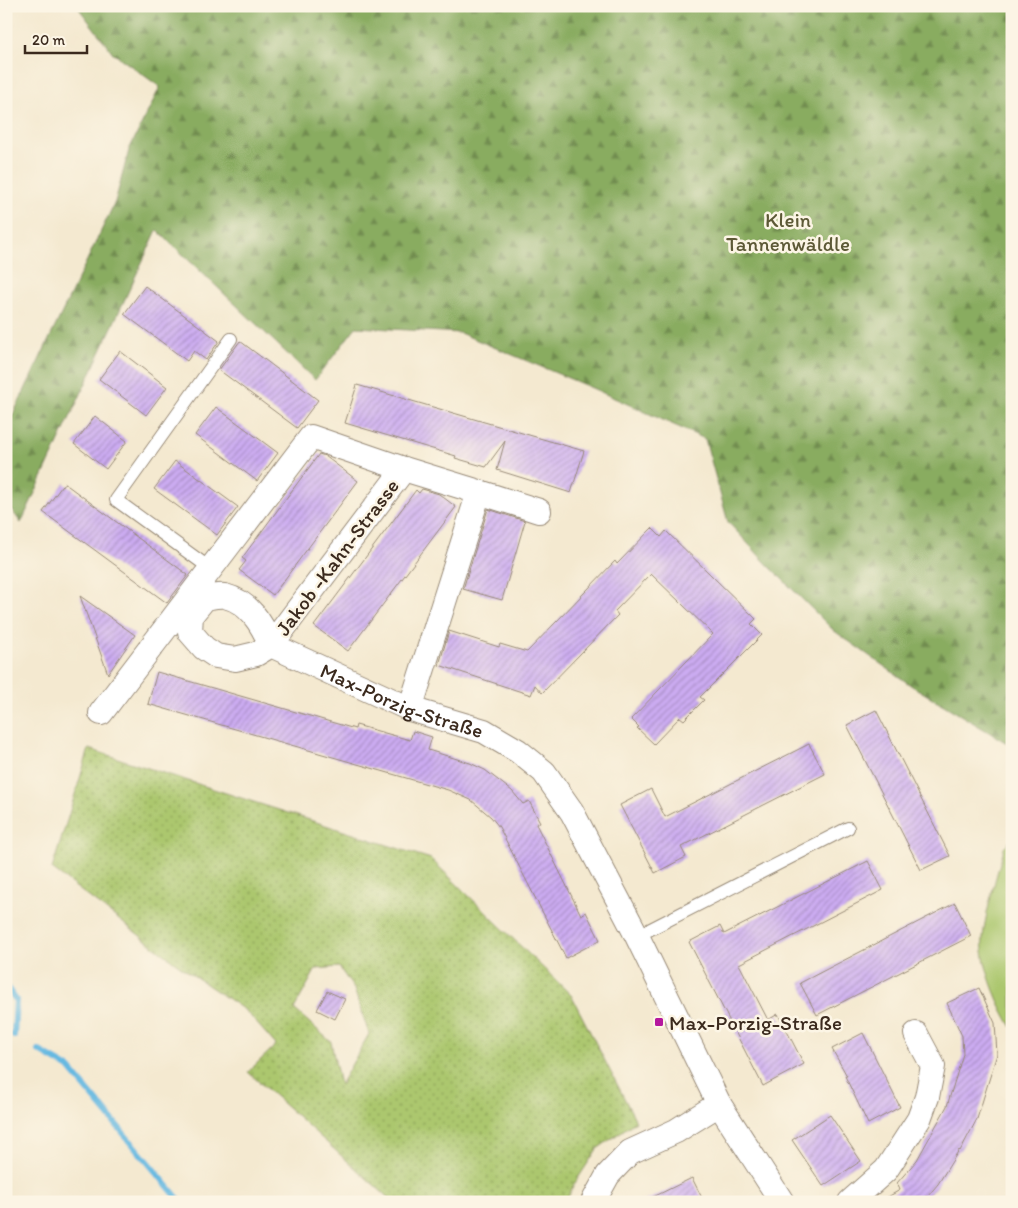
<svg xmlns="http://www.w3.org/2000/svg" width="1018" height="1208" font-family="Itim,sans-serif">
  <style>
    .grass { fill: url(#grass-dots); stroke: #747846; fill-rule: evenodd }
    .forest { fill: url(#forest-firs); stroke: #626b40 }
    .green { fill: #acc76e; stroke: #747846 }
    .lines { fill: none; stroke-linecap: round; stroke-linejoin: round }
    .stream { stroke: #66b9e1; stroke-width: 6 }
    .building { fill: url(#building-hatch) }
    .service-casing { stroke: #988a77; stroke-width: 14 }
    .minor-casing { stroke: #988a77; stroke-width: 26 }
    .service { stroke: #fff; stroke-width: 12 }
    .minor { stroke: #fff; stroke-width: 24 }
    .poi-dot { fill: #b5179e; stroke: #fcf5e5; stroke-width: 2 }
    .labels { text-anchor: middle; dominant-baseline: central; stroke-width: 5; stroke-linejoin: round; paint-order: stroke }
    .park-label { font-size: 21px; fill: #5d5936; stroke: #fcf5e5 }
    .street-label { font-size: 21px; fill: #3b2a1e; stroke: #fcf5e5 }
    .poi-label { font-size: 21px; fill: #3b2a1e; stroke: #fcf5e5; text-anchor: start }
  </style>
  <defs>
    <pattern id="grass-dots" width="8" height="8" patternUnits="userSpaceOnUse" patternTransform="scale(1.25)"><rect width="8" height="8" fill="#acc76e"/><path d="M2 2h.1M6 6h.1" fill="none" stroke="#8da25a" stroke-width="1.8" stroke-linecap="round"/></pattern>
    <pattern id="forest-firs" width="22" height="20" patternUnits="userSpaceOnUse" patternTransform="scale(1.25)"><rect width="22" height="20" fill="#89ac61"/><path d="M5 1l3.5 6h-7zM16 11l3.5 6h-7z" fill="#718c4f"/></pattern>
    <pattern id="building-hatch" width="6" height="6" patternUnits="userSpaceOnUse" patternTransform="scale(1.25)"><rect width="6" height="6" fill="#ccacf2"/><path d="M-1 1l2-2M0 6l6-6M5 7l2-2" fill="none" stroke="#a78cc3"/></pattern>
  </defs>
  <rect width="100%" height="100%" fill="#fcf5e5"/>
  <filter id="ink" filterUnits="userSpaceOnUse"><feTurbulence type="fractalNoise" baseFrequency=".02" numOctaves="2"/><feDisplacementMap in="SourceGraphic" scale="10" xChannelSelector="R" yChannelSelector="G"/><feConvolveMatrix kernelMatrix="1 2 1 2 8 2 1 2 1" color-interpolation-filters="sRGB"/></filter>
  <filter id="wash" filterUnits="userSpaceOnUse"><feTurbulence type="fractalNoise" baseFrequency=".0096" numOctaves="4" result="noise"/><feDisplacementMap in="SourceGraphic" scale="20" xChannelSelector="R" yChannelSelector="G"/><feGaussianBlur stdDeviation="1.12" result="paint"/><feColorMatrix in="noise" values="0 0 0 0 0 0 0 0 0 0 0 0 0 0 0 0 0 1.4 0 .05"/><feComposite in="paint" operator="in"/></filter>
  <g filter="url(#wash)">
    <rect width="100%" height="100%" fill="#f4e9d0"/>
    <!-- grass -->
    <path class="grass" d="M89,749L431,859L571,995L636,1121L597,1149L573,1186L566,1202H393L248,1072L276,1045L246,1011L184,969L52,869ZM339,967L354,989L369,1034L340,1085L331,1042L294,1009L316,969Z"/>
    <!-- forest -->
    <polygon class="forest" points="77,6 1012,6 1012,746 912,686 833,630 766,563 728,522 705,439 592,388 460,333 356,327 315,380 157,230 21,523 6,502 6,429 115,202 129,150 160,87 113,53"/>
    <!-- green -->
    <path class="green" d="M1012,839V1027C999,1006 986,975 983,951C980,928 998,872 1004,848Z"/>
    <g class="lines">
      <!-- stream -->
      <g class="stream">
        <polyline points="6,986 16,1000 14,1036"/>
        <polyline points="38,1050 69,1068 181,1202"/>
      </g>
    </g>
    <g id="blocks">
      <!-- building -->
      <g class="building">
        <polygon points="145,286 219,341 206,360 194,351 187,361 124,314"/>
        <polygon points="240,341 318,400 297,428 219,370"/>
        <polygon points="120,351 167,387 146,415 99,379"/>
        <polygon points="357,385 584,451 571,493 497,470 505,441 486,467 455,458 456,456 345,423"/>
        <polygon points="216,407 278,453 257,481 195,435"/>
        <polygon points="95,416 127,441 106,469 74,444"/>
        <polygon points="319,454 325,456 358,481 273,595 239,570 246,561 242,558"/>
        <polygon points="175,461 238,507 217,535 154,489"/>
        <polygon points="64,483 188,575 167,603 43,512"/>
        <polygon points="422,489 439,494 456,507 348,651 314,626 416,490 419,493"/>
        <polygon points="488,509 525,521 502,600 463,589"/>
        <polygon points="652,528 661,537 666,531 756,619 751,624 762,635 700,697 704,700 684,720 680,717 654,744 637,728 639,727 631,719 713,634 651,574 615,611 618,615 542,693 535,685 531,695 439,665 449,631 499,647 500,644 527,652 615,561 617,564"/>
        <polygon points="80,596 135,635 108,674"/>
        <polygon points="157,672 355,729 356,725 410,740 413,731 432,737 428,750 470,763 485,770 512,791 523,804 529,801 540,822 536,824 581,915 586,912 600,940 566,958 499,827 491,817 471,800 448,790 148,704"/>
        <polygon points="876,710 950,856 921,870 847,725"/>
        <polygon points="809,744 825,774 681,847 686,857 655,873 620,805 651,789 665,817"/>
        <polygon points="868,861 883,890 739,964 768,1020 778,1014 804,1064 763,1086 689,942 720,926 724,934"/>
        <polygon points="955,903 971,936 817,1015 800,983"/>
        <polygon points="979,988 995,1023 997,1054 977,1119 960,1151 959,1150 938,1184 923,1202 879,1202 900,1190 897,1183 917,1160 947,1106 963,1054 962,1036 947,1003"/>
        <polygon points="327,991 345,999 335,1019 317,1010"/>
        <polygon points="863,1033 900,1107 868,1124 845,1076 847,1076 832,1049"/>
        <polygon points="830,1115 861,1161 823,1186 792,1140"/>
        <polygon points="692,1178 704,1202 643,1202"/>
      </g>
    </g>
  </g>
  <g filter="url(#ink)">
    <use href="#blocks" fill-opacity="0" stroke="#988a77" stroke-width="1"/>
    <g class="lines">
      <defs>
        <g id="service">
          <polyline points="211,569 116,500 231,339"/>
          <polyline points="637,936 848,828"/>
        </g>
        <g id="minor">
          <path id="s1" d="M404,469L271,645L256,654L235,659L216,656L204,648L190,632L191,615L205,598C211,597 219,595 225,596C249,602 262,624 271,645L410,709L484,731L518,751L544,772L572,812L637,936L719,1104L782,1202"/>
          <polyline points="479,492 539,511"/>
          <polyline points="101,713 311,437 404,469 479,492 410,709"/>
          <polyline points="593,1202 608,1175 630,1152 676,1131 719,1104"/>
          <polyline points="850,1202 886,1170 919,1119 927,1097 933,1066 916,1034"/>
        </g>
      </defs>
      <!-- service casing -->
      <use href="#service" class="service-casing"/>
      <!-- minor casing -->
      <use href="#minor" class="minor-casing"/>
      <!-- service -->
      <use href="#service" class="service"/>
      <!-- minor -->
      <use href="#minor" class="minor"/>
    </g>
  </g>
  <!-- markers -->
  <rect class="poi-dot" x="654" y="1017" width="10" height="10" rx="2.5"/>
  <g class="labels">
    <!-- park labels -->
    <g class="park-label">
      <text x="788" y="219">Klein<tspan x="788" dy="24">Tannenwäldle</tspan></text>
    </g>
    <!-- street labels -->
    <g class="street-label">
      <text transform="translate(337 557) rotate(-53)">Jakob -Kahn-Strasse</text>
      <text stroke="none"><textPath href="#s1" startOffset="586">Max-Porzig-Straße</textPath></text>
    </g>
    <!-- poi labels -->
    <g class="poi-label">
      <text x="669" y="1022">Max-Porzig-Straße</text>
    </g>
  </g>
  <!-- margin -->
  <rect width="1018" height="1208" fill="none" stroke="#fcf5e5" stroke-width="25"/>
  <!-- scale -->
  <path d="M25 45v8h62v-8" fill="none" stroke="#3b2a1e" stroke-width="2.5"/>
  <text x="32" y="45" font-size="15" fill="#3b2a1e" stroke="#fcf5e5" stroke-width="4" paint-order="stroke">20 m</text>
</svg>
